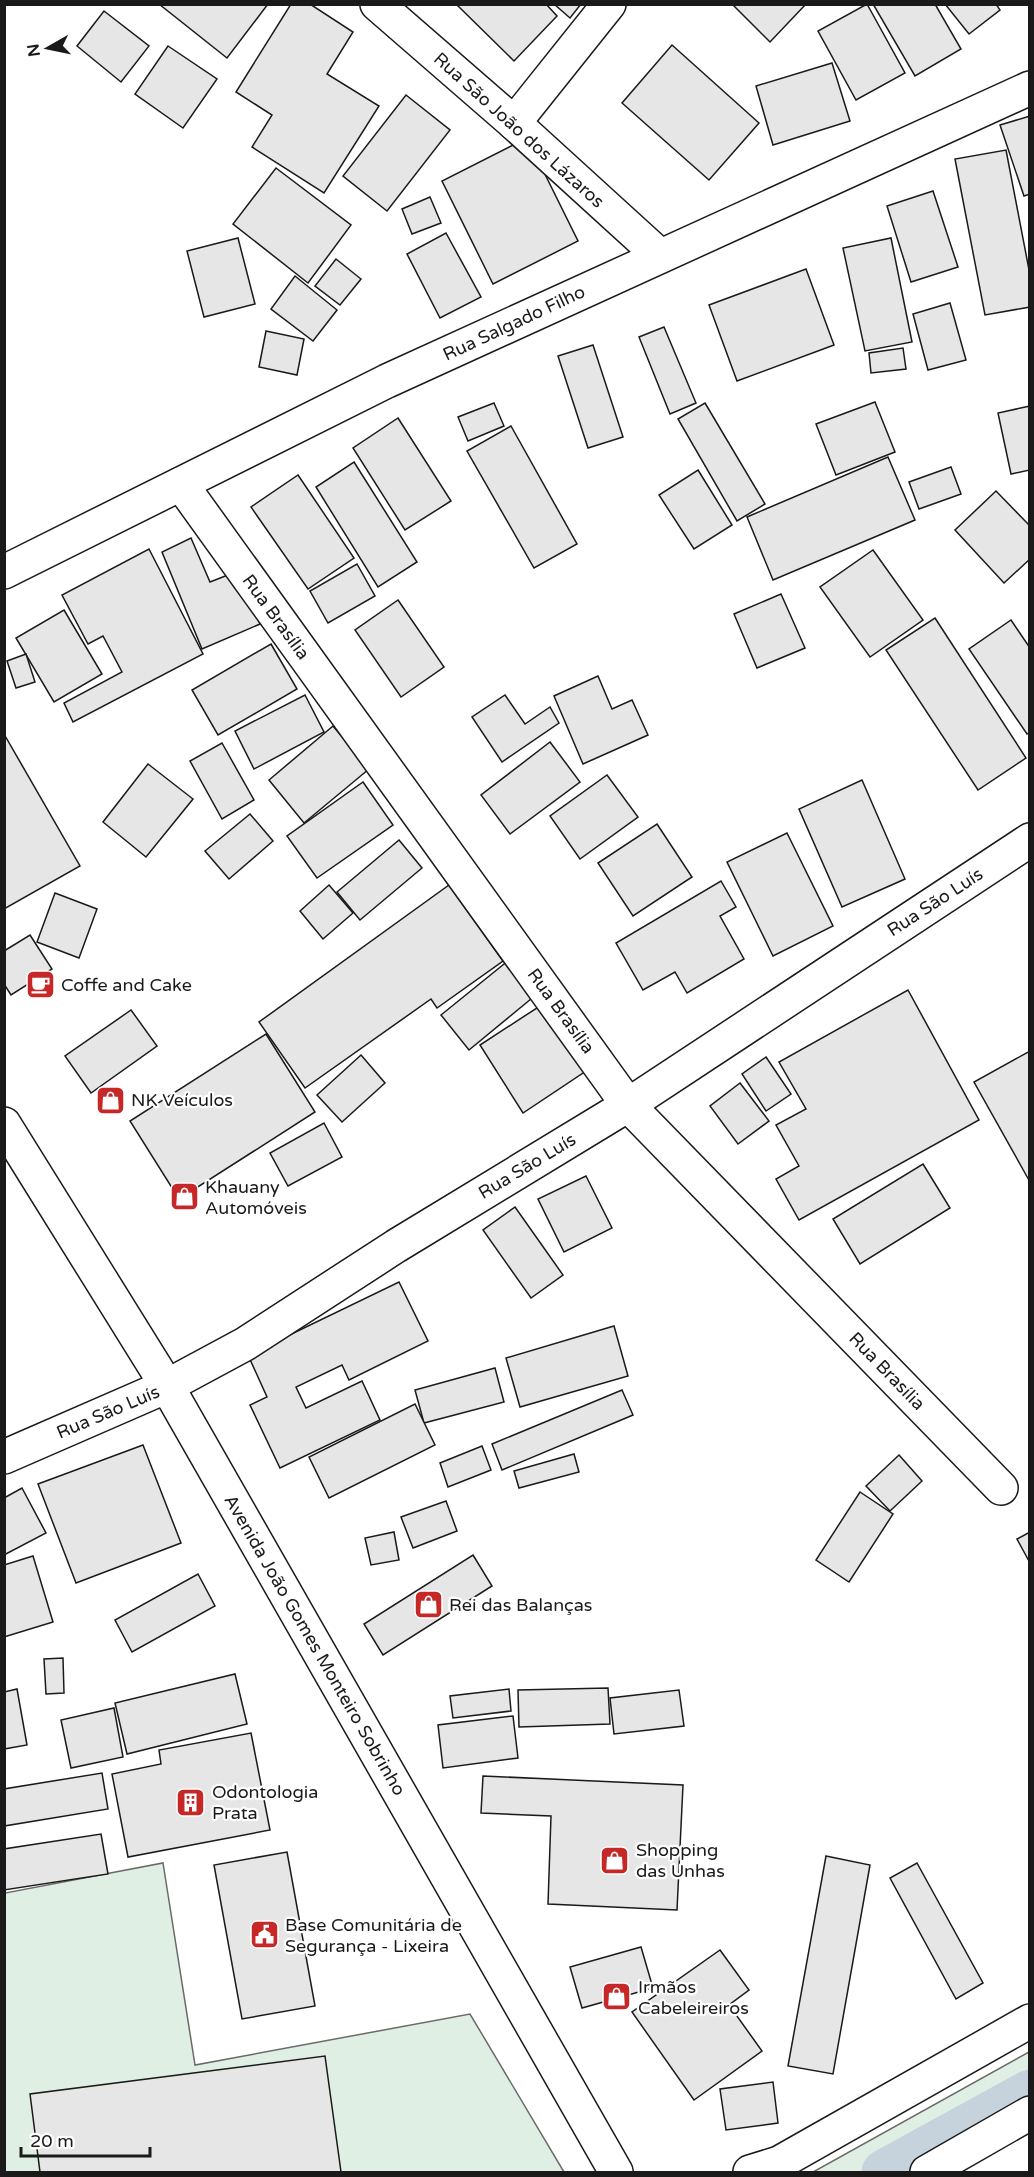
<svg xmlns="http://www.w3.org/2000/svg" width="1034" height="2177" font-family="'Varela Round',sans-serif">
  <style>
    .green { fill: #e0efe3; stroke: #6a6a6a; stroke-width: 1.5 }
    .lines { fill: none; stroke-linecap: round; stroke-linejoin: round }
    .canal { stroke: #c6d2dc; stroke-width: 45 }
    .building { fill: #e6e6e6; stroke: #1a1a1a; stroke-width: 1.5 }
    .street-casing { stroke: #1a1a1a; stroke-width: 36 }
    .secondary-casing { stroke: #1a1a1a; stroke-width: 36 }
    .street { stroke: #fff; stroke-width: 33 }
    .secondary { stroke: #fff; stroke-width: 33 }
    .labels { text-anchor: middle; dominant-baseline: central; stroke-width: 4.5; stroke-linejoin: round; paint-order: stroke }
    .street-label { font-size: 18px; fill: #1a1a1a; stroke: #fff }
    .poi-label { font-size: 18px; fill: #1a1a1a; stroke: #fff; text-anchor: start }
  </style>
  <rect width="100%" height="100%" fill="#fff"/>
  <!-- green -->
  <g class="green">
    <polygon points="163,1863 195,2065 470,2014 564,2172 5,2172 5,1893"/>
    <polygon points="1029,2052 1029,2111 924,2172 813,2172"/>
  </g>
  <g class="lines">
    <!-- canal -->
    <polyline class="canal" points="884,2172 1030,2092"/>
  </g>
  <!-- building -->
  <g class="building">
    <polygon points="159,4 268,4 227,58"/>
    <polygon points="291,4 310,4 353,32 327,74 379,106 324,193 252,147 272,115 236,92"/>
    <polygon points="456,4 546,4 557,16 514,61"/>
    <polygon points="554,4 581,4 570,18"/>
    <polygon points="732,4 806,4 770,42"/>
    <polygon points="867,4 905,73 856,100 818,31"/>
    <polygon points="873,4 935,4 961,49 915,76"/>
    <polygon points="945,4 996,4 1000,10 969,34"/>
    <polygon points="104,11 149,46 121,82 77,46"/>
    <polygon points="672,45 759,123 709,180 622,103"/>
    <polygon points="168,46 217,79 183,128 135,94"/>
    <polygon points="832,63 850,121 773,145 756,86"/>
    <polygon points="406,95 450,130 387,211 343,176"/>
    <polygon points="1030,116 1030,194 1024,196 1000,125"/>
    <polygon points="527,138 578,241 493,284 442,181"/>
    <polygon points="1006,150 1030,275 1030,307 985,315 955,159"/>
    <polygon points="276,168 351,225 308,283 233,224"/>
    <polygon points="933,191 958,267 911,282 887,206"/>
    <polygon points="430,197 441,223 412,234 402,209"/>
    <polygon points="446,233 481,297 440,318 407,254"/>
    <polygon points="238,238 255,304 204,317 187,251"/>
    <polygon points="891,238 912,342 865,351 843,248"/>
    <polygon points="336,259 361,279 340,305 315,286"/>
    <polygon points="806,269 834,345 737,381 709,305"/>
    <polygon points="295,276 337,310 313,341 271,309"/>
    <polygon points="950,303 966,360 928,370 913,314"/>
    <polygon points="664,327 696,403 670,414 639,337"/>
    <polygon points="266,331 304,339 297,375 259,367"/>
    <polygon points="593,345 623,437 588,448 558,356"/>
    <polygon points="903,348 906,369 871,373 869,353"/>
    <polygon points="875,402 895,452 836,475 816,424"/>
    <polygon points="494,403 504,426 468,441 458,417"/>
    <polygon points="705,403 765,504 737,521 678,419"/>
    <polygon points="1030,406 1030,470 1011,474 998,413"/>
    <polygon points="398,418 451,501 405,530 353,448"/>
    <polygon points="511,426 577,544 534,568 467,451"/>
    <polygon points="888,457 915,520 773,580 747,517"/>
    <polygon points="354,462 417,562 378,587 316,487"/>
    <polygon points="951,467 961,494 919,509 909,482"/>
    <polygon points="698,470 732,525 694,549 659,495"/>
    <polygon points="298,475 354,558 308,589 251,507"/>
    <polygon points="996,491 1030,526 1030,559 1004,583 955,530"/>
    <polygon points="191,538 210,582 238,571 260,624 202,649 162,552"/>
    <polygon points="149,549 203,654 73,722 64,703 122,672 103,636 88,644 62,595"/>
    <polygon points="873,550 923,620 870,657 820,587"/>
    <polygon points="357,564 375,596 328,623 310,591"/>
    <polygon points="781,594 805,648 757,668 734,614"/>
    <polygon points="398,600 444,667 401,697 355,630"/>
    <polygon points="64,610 102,674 54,702 16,638"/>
    <polygon points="935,618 1026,758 978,790 886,650"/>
    <polygon points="1011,620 1030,648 1030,732 1027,734 969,649"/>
    <polygon points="271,644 297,689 218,735 192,690"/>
    <polygon points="26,654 35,682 16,688 7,661"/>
    <polygon points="598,676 612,709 632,700 648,735 583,764 554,696"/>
    <polygon points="305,695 324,732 254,769 235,731"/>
    <polygon points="505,695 525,724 550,707 559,723 502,762 472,717"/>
    <polygon points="333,726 369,769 304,823 269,780"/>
    <polygon points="4,734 80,866 4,909"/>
    <polygon points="550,742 580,782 510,834 481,795"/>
    <polygon points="222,743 254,800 222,819 190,761"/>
    <polygon points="148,764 193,799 146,857 103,822"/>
    <polygon points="607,775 638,817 580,859 550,816"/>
    <polygon points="862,780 905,879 842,907 799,809"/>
    <polygon points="363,782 393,825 317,878 287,836"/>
    <polygon points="250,814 273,841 229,879 205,851"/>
    <polygon points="657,824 692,877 633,916 598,863"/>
    <polygon points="787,833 833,926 773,956 727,862"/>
    <polygon points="399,840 422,868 360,920 337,892"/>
    <polygon points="721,881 736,907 720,916 744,959 687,993 675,972 643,990 616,943"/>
    <polygon points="329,885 353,913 323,939 300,911"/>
    <polygon points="449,885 503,961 437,1008 431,999 305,1088 259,1022"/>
    <polygon points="55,893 97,909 79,958 37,942"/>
    <polygon points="30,935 52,969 11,995 4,984 4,951"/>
    <polygon points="509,960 537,994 469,1050 441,1015"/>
    <polygon points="908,990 979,1120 799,1220 776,1179 799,1166 776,1125 806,1109 779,1062"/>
    <polygon points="543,1004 586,1071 523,1113 480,1045"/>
    <polygon points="131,1010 157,1046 91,1093 65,1056"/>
    <polygon points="266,1034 315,1112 179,1199 130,1121"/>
    <polygon points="1030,1051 1030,1182 974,1082"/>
    <polygon points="361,1055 385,1083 342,1122 317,1095"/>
    <polygon points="766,1057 791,1094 766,1111 742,1074"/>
    <polygon points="740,1083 769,1121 738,1144 710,1106"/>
    <polygon points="324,1123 342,1157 288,1186 270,1153"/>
    <polygon points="923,1164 950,1208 860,1264 833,1219"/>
    <polygon points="586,1176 612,1228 564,1252 538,1199"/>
    <polygon points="515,1207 563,1275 531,1298 483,1230"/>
    <polygon points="399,1282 428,1341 349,1380 342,1365 296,1387 306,1408 362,1381 380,1420 280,1468 250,1405 267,1397 248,1355"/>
    <polygon points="614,1326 628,1376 520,1407 506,1358"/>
    <polygon points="495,1368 504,1402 424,1423 415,1390"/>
    <polygon points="622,1390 633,1415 502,1470 492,1444"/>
    <polygon points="415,1404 435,1445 329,1498 309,1457"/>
    <polygon points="143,1445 181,1543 76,1583 38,1484"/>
    <polygon points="482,1446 491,1470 448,1487 440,1463"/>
    <polygon points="574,1454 579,1472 519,1488 514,1471"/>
    <polygon points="899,1455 922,1481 890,1511 866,1486"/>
    <polygon points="22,1488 46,1533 4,1555 4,1498"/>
    <polygon points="860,1492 893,1514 849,1582 816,1560"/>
    <polygon points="446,1501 457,1531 413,1548 401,1517"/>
    <polygon points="394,1532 399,1560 371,1565 365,1538"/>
    <polygon points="1030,1532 1030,1563 1017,1539"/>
    <polygon points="473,1555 492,1586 383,1655 364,1624"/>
    <polygon points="33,1556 53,1622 4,1637 4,1565"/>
    <polygon points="198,1574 215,1606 132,1652 115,1620"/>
    <polygon points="63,1658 64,1693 46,1694 44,1659"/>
    <polygon points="235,1674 247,1724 127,1754 115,1703"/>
    <polygon points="608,1688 610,1724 519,1727 518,1690"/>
    <polygon points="17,1689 27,1745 4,1749 4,1692"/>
    <polygon points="509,1689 511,1711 453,1718 450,1696"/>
    <polygon points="679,1690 684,1726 614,1734 610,1698"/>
    <polygon points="114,1708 123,1757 71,1768 61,1720"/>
    <polygon points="513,1716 518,1758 443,1768 438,1725"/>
    <polygon points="251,1733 270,1830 128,1857 112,1774 161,1764 159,1750"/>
    <polygon points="102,1773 108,1809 4,1826 4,1789"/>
    <polygon points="483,1776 683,1785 677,1910 548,1904 551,1816 481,1813"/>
    <polygon points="101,1834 108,1874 4,1890 4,1849"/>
    <polygon points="287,1852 315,2006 242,2019 214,1865"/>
    <polygon points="826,1856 870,1865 833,2074 788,2066"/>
    <polygon points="917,1863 983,1983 956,1999 890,1878"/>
    <polygon points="641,1947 653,1988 582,2008 570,1967"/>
    <polygon points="720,1950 749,1990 729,2005 762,2051 694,2100 632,2012"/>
    <polygon points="325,2056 341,2172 40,2172 30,2094"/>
    <polygon points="773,2082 778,2123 726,2130 720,2089"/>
  </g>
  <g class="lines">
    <defs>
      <g id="street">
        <polyline points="377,4 514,123 660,256"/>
        <polyline points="514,123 609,4"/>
        <polyline points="181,484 628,1105 1001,1488"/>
        <polyline points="4,572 387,381 1030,88"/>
        <polyline points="4,1457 167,1386 245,1344 396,1246 628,1105 1030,840"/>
      </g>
      <g id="secondary">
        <polyline points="4,1124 167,1386 616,2172"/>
        <polyline points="750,2172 779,2163 1030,2021"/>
        <polyline points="927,2172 1030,2113"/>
      </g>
    </defs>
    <!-- street casing -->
    <use href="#street" class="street-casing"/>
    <!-- secondary casing -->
    <use href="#secondary" class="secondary-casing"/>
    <!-- street -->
    <use href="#street" class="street"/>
    <!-- secondary -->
    <use href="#secondary" class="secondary"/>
  </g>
  <!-- icons -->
  <defs>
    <symbol id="cafe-square" viewBox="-11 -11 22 22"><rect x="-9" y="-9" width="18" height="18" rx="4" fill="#c62828" stroke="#fff"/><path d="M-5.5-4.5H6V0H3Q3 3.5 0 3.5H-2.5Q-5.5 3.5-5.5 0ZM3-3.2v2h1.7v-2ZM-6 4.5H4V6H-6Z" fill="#fff"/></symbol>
    <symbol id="shop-square" viewBox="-11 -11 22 22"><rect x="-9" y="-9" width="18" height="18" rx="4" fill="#c62828" stroke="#fff"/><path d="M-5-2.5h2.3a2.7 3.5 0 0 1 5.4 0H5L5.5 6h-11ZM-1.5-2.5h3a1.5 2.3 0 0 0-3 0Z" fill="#fff"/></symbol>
    <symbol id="building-square" viewBox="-11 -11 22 22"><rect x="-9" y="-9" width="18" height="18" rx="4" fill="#c62828" stroke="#fff"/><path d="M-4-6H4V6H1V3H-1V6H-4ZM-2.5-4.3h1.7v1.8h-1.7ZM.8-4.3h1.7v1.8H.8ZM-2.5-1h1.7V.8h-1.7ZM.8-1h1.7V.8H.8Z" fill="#fff"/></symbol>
    <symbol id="civic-square" viewBox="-11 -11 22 22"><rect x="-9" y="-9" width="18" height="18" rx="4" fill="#c62828" stroke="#fff"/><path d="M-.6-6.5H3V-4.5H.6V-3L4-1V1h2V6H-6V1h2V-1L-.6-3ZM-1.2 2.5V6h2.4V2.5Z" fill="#fff"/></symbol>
  </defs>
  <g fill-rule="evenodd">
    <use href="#cafe-square" x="24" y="968" width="33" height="33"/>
    <use href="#shop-square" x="94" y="1084" width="33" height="33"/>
    <use href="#shop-square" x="168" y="1180" width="33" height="33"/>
    <use href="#shop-square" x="412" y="1588" width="33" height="33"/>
    <use href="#building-square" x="174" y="1786" width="33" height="33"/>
    <use href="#shop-square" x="598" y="1844" width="33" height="33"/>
    <use href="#civic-square" x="248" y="1918" width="33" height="33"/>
    <use href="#shop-square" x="600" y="1980" width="33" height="33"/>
  </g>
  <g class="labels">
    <!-- street labels -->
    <g class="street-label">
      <text transform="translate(519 130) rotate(42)">Rua São João dos Lázaros</text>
      <text transform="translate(514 323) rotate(-25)">Rua Salgado Filho</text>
      <text transform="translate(276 617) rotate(54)">Rua Brasília</text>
      <text transform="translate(935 902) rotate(-33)">Rua São Luís</text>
      <text transform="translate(561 1011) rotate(54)">Rua Brasília</text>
      <text transform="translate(527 1166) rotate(-31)">Rua São Luís</text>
      <text transform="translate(887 1371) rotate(46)">Rua Brasília</text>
      <text transform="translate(108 1412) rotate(-23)">Rua São Luís</text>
      <text transform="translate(315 1645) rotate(60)">Avenida João Gomes Monteiro Sobrinho</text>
    </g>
    <!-- poi labels -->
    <g class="poi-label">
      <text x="61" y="985">Coffe and Cake</text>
      <text x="131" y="1100">NK Veículos</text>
      <text x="205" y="1187">Khauany<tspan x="205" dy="21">Automóveis</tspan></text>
      <text x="449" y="1605">Rei das Balanças</text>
      <text x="212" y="1792">Odontologia<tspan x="212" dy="21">Prata</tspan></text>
      <text x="636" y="1850">Shopping<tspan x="636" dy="21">das Unhas</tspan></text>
      <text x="285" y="1925">Base Comunitária de<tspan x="285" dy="21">Segurança - Lixeira</tspan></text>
      <text x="638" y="1987">Irmãos<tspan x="638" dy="21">Cabeleireiros</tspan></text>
    </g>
  </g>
  <!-- border -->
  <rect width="1034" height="2177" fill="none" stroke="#1a1a1a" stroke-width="12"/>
  <!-- north arrow -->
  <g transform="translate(48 48) rotate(261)" stroke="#ffffff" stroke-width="4.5" paint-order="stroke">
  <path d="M0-4.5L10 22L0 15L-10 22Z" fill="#1a1a1a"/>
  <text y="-9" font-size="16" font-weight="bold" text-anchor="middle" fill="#1a1a1a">N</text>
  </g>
  <!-- scale -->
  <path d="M21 2147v9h129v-9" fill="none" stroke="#1a1a1a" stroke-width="3"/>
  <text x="30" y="2147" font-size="18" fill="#1a1a1a" stroke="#ffffff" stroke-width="4.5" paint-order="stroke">20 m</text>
</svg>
